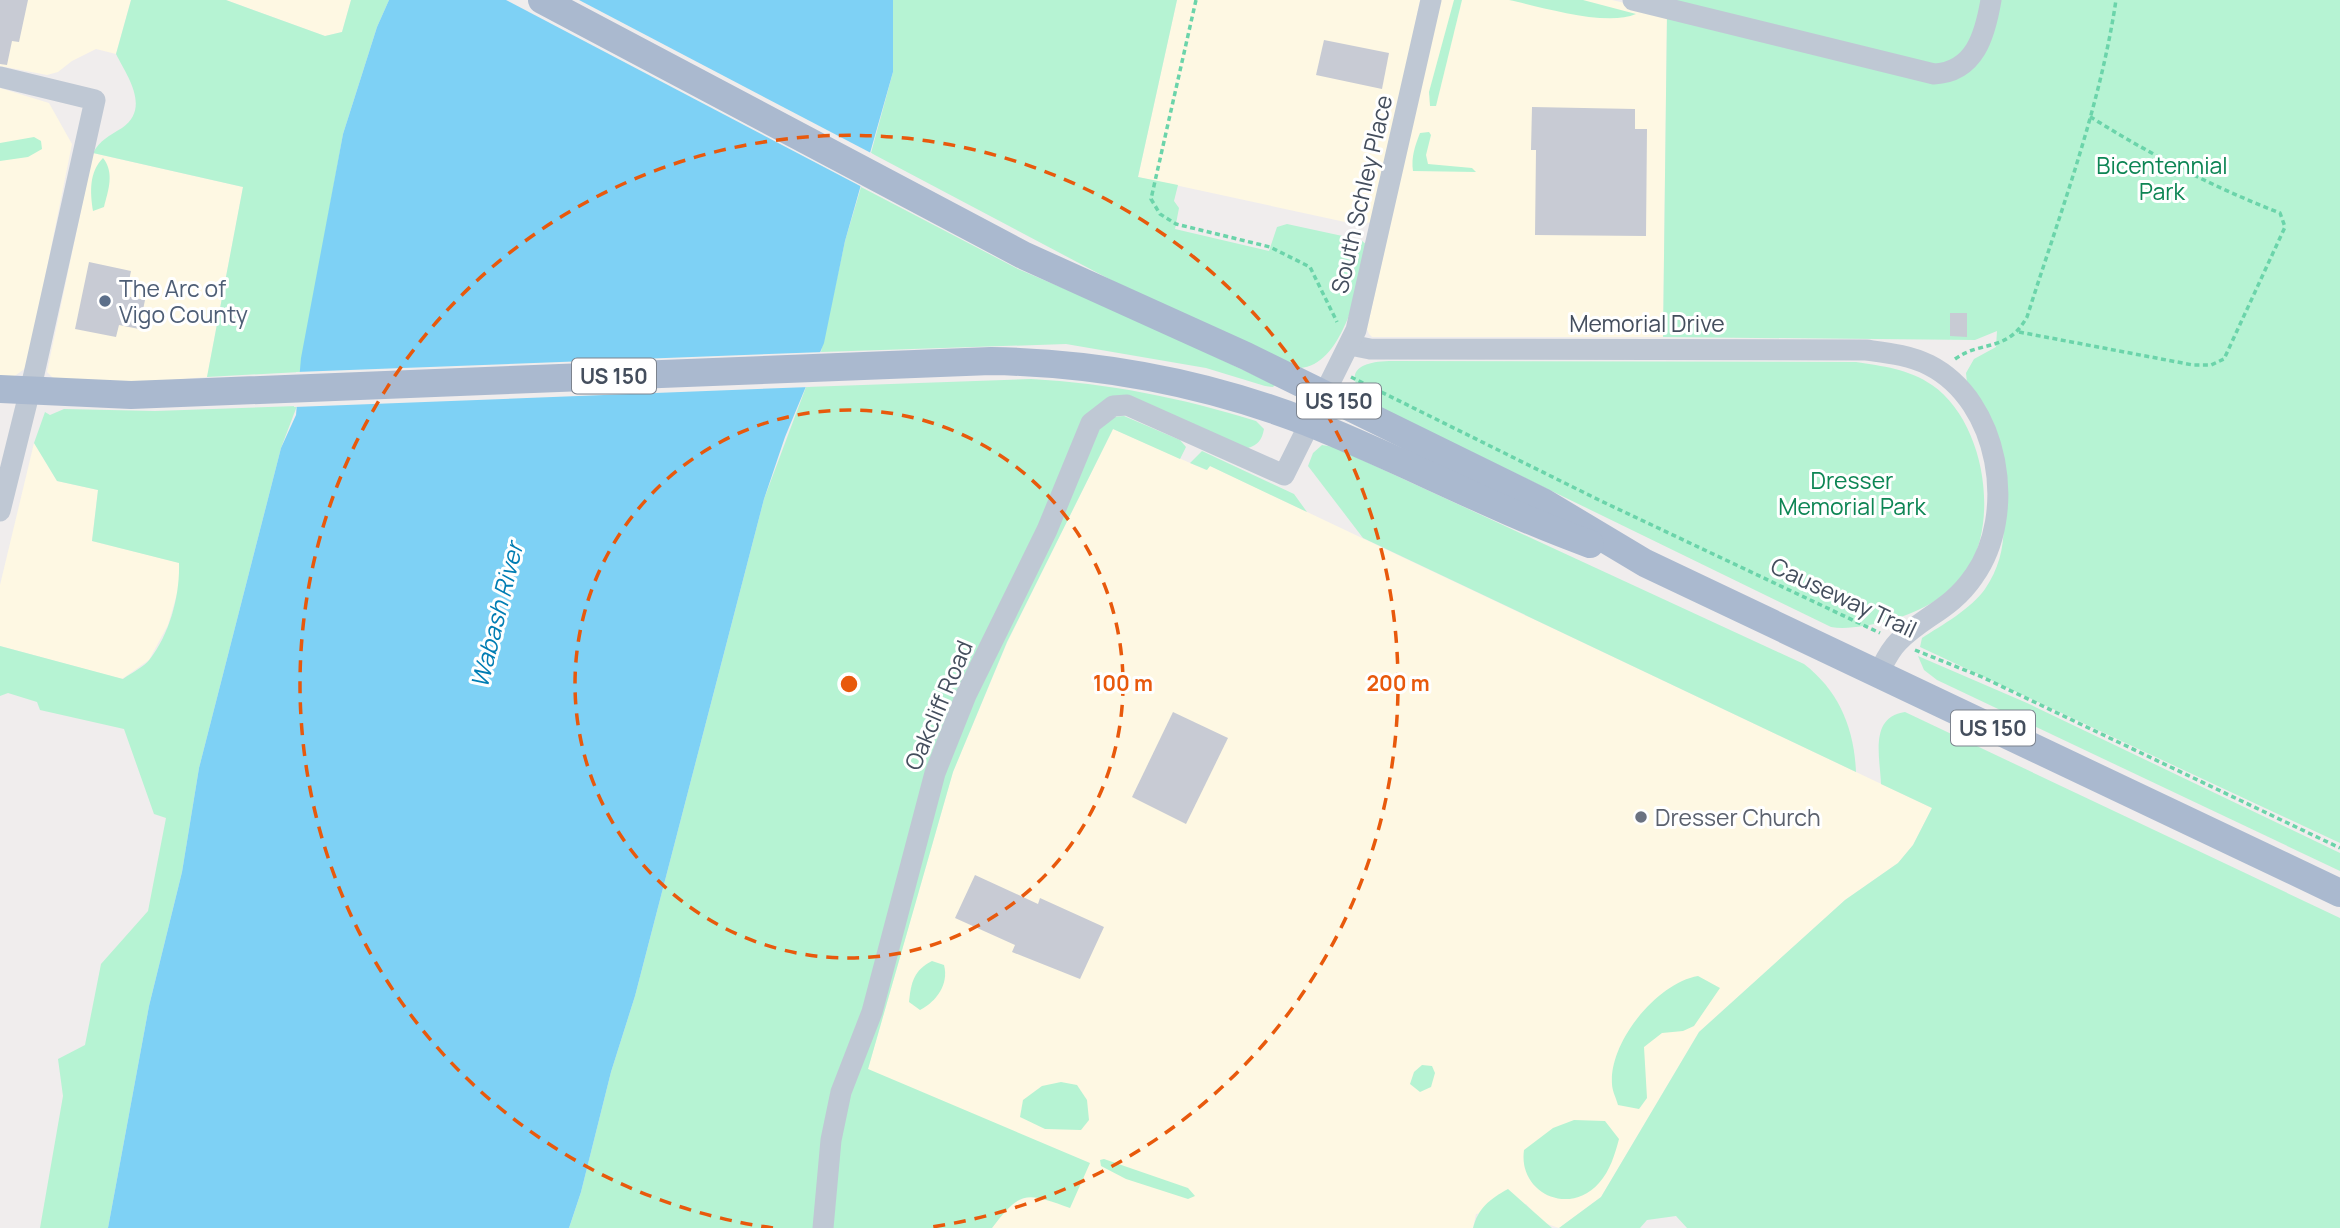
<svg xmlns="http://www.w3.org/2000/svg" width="2340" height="1228" font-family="Manrope,sans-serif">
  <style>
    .commercial { fill: #fef8e3 }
    .green { fill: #b6f3d3 }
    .water { fill: #7ed1f5 }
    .pier { fill: #f0eded }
    .building { fill: #c8cbd4 }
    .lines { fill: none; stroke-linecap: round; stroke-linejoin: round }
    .path { stroke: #6bd4aa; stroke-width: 3.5; stroke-dasharray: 5 3.5; stroke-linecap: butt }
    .minor { stroke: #bfc8d4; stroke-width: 21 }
    .major { stroke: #aab9cf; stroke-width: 28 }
    .ring { fill: none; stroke: #e8590c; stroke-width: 3.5; stroke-dasharray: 12 9 }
    .service-dot { fill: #5c6f8a; stroke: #fff; stroke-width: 2.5 }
    .worship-dot { fill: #6b7280; stroke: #fff; stroke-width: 2.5 }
    .labels { text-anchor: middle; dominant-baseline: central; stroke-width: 6; stroke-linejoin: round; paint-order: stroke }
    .shield { fill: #fff; stroke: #7c838e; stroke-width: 2 }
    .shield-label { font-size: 21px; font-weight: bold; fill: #444e5d }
    .park-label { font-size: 23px; fill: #0d8554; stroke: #fff }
    .street-label { font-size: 23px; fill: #444e5d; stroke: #fff }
    .service-label { font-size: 23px; fill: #4e5e75; stroke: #fff; text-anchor: start }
    .worship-label { font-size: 23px; fill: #5b616d; stroke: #fff; text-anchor: start }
    .water-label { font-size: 24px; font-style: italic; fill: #007db3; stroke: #fff }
    .centre { fill: #e8590c; stroke: #fff; stroke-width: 3.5 }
    .ring-label { font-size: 21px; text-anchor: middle; font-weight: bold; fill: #e8590c; stroke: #fff; stroke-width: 6; stroke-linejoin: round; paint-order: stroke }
  </style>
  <rect width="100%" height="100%" fill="#f0eded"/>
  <!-- commercial -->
  <g class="commercial">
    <polygon points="0,0 131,0 116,54 96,49 72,61 58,72 47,75 0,66"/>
    <polygon points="226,0 351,0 342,32 325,36"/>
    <polygon points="1177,0 1420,0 1377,209 1371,222 1359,225 1138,177"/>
    <polygon points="1440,0 1612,0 1667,13 1663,337 1372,337 1369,334 1367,329"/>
    <polygon points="0,88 49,103 72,144 27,367 12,378 0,377"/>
    <polygon points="93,153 243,187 207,377 136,383 55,380 47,372"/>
    <polygon points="1113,429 1206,470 1210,466 1932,808 1913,845 1898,863 1845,900 1699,1032 1601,1197 1559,1228 1544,1223 1526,1204 1476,1214 1473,1228 992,1228 1011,1203 1034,1195 868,1069 953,772 1007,643"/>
    <polygon points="34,443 57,481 98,490 92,541 180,563 179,587 168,625 149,660 122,679 0,646 0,585"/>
  </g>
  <!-- green -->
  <g class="green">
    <path d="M131,0H226L325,36L342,32L351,0H389L377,27L343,134L300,372L207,377L243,187L93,153C100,140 109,136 122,128C151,108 127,76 116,54Z"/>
    <path d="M893,0H1177L1138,177L1178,185L1174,201L1179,208L1175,229L1269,251L1277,227L1287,224L1361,240L1368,246C1360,282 1344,365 1300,368L1162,307L871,153L893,72Z"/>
    <polygon points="1454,0 1462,0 1436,106 1430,106 1429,92"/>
    <path d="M1509,0H1583L1636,14C1606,27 1542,7 1509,0Z"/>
    <polygon points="1668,0 1988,0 1962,60 1935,68"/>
    <path d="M1997,0H2340V843L1920,647L1922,638C1942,625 1971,609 1985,589C2019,539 1999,486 1983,435C1977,415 1967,394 1966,373L1974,359L1996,347L1997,331L1975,340L1663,337L1667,13L1949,78Z"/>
    <path d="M1429,132L1431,135L1426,155L1428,164L1472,168L1476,172L1413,171C1411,157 1415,146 1420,133Z"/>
    <polygon points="34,137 41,141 42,149 28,157 0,161 0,143"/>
    <path d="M103,158C115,173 108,191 104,207L93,211C90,192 89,172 103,158Z"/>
    <polygon points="861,187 1018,269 1124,314 1275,385 1273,387 1265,386 1206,368 1066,344 821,352 845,241"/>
    <path d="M1389,361L1856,362C1882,366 1909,369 1932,385C1983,420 2000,516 1968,570C1954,595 1912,616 1884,622C1868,625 1848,630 1831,627L1369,402C1342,374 1356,362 1389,361Z"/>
    <path d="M1031,379C1108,383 1182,398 1256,421L1264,429C1262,440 1258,445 1248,448L1105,400L1086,419L931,768L819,1228H569L581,1192L611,1072L635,996L764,499L806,387Z"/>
    <path d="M297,406L281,448L199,768L182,872L149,1006L108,1228H40L63,1096L58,1059L85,1045L101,964L148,911L166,818L154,814L124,729L40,710L37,702L8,693L0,696V646L123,679C131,673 144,667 150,659C170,633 180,595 179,563L92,541L98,490L57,481L34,443L45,412L50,415L64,409L155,411Z"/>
    <path d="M1124,416L1180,440L1186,447L1180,459L1113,429L1007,642L953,772L868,1069L1090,1163L1070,1208C1027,1193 1021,1189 992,1228H828L838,1136L940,778L964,711L1094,434L1112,417Z"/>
    <path d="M1322,445L1334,447L1804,664C1839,691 1854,728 1856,772L1363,538L1308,466L1313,453Z"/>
    <polygon points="1202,451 1294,494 1307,512 1210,466 1207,470 1190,463"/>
    <polygon points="1918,656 2027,703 2340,853 2340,871 1937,680 1924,670"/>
    <path d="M1905,712L2340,918V1228H1687L1676,1216L1647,1220L1640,1228H1559L1601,1197L1699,1032L1845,900L1898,863L1913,845L1932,808L1881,784C1880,757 1869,717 1905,712Z"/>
    <path d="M932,961L944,965C949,984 937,1001 920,1010L909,1002C911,982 914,970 932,961Z"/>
    <path d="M1698,976L1720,988L1694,1026L1683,1031L1662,1033L1644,1047L1647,1098L1639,1109L1618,1105C1616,1098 1612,1090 1612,1084C1609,1042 1657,983 1698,976Z"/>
    <polygon points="1422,1065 1432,1066 1435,1073 1431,1087 1420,1092 1410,1084 1414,1072"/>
    <polygon points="1061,1082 1077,1085 1087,1100 1089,1120 1081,1130 1045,1129 1020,1117 1023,1100 1042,1086"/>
    <path d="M1574,1120L1605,1121L1619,1139C1615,1154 1610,1171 1599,1183C1569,1217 1518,1193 1524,1150L1553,1128Z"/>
    <polygon points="1104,1159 1188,1188 1195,1196 1188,1199 1126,1179 1101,1166 1100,1160"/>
    <path d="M1508,1189L1552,1228H1473C1478,1208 1490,1199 1508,1189Z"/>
  </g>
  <!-- water -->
  <polygon class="water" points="389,0 893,0 893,72 845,241 824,343 785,437 764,499 635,996 611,1072 581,1192 569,1228 108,1228 149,1006 182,872 199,768 281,448 296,415 301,358 343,134 377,27"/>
  <!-- pier -->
  <g class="pier">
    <polygon points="506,0 579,0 871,153 874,155 864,188"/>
    <polygon points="824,352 810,387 294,407 296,372"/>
  </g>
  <!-- building -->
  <g class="building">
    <polygon points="0,0 28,0 19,42 12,41 7,65 0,64"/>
    <polygon points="1324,40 1389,53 1382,89 1316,75"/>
    <polygon points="1532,107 1635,109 1635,129 1647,129 1646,236 1535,235 1536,150 1531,150"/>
    <polygon points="89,262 131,271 126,296 145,300 139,329 119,325 116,337 75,329"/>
    <polygon points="1950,313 1967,313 1967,337 1950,336"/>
    <polygon points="1173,712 1228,738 1186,824 1132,797"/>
    <polygon points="975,875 1038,904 1040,898 1104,927 1080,979 1012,952 1015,945 955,918"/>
  </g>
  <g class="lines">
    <!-- path -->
    <g class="path">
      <polyline points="1196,0 1151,199 1160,214 1176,224 1270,247 1310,267 1337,322"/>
      <path d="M2019,332L2193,365H2211L2224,359L2285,227L2280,213C2213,187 2151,155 2089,116"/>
      <path d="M1955,359C1981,340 2007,353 2027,317C2060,213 2100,108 2116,0"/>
      <polyline points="1351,377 1599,500 1880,633"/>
      <polyline points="1915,650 1982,677 2340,848"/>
    </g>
    <!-- minor -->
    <g class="minor">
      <path d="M1633,0L1934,74C1975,72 1985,35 1991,0"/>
      <polyline points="0,77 95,100 34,374 0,511"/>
      <path d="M1350,345L1370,349L1866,350C1888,353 1909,355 1929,365C2000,401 2018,514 1974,576C1951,610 1923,616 1898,642C1889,651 1884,663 1878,674"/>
      <polyline points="823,1228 831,1140 841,1092 872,1012 935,773 966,695 1047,530 1091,423 1113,406 1127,405 1284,475 1356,330 1431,0"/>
    </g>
    <!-- major -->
    <g class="major">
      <polyline points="542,0 1025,256 1246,356 1543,502 1645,563 2340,893"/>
      <path d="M0,389L131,395L991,361C1099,363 1206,383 1307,422C1403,460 1493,509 1590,544"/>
    </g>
  </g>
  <!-- distance rings -->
  <g class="ring">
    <circle cx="849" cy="684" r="274"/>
    <path d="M773 1228A549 549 0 1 1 925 1228"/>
  </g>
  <!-- markers -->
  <circle class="service-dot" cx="105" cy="301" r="7"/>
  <circle class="worship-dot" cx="1641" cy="817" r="7"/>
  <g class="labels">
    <!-- shield labels -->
    <g class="shield">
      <rect x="572" y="358.5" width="84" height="35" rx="5"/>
      <rect x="1297" y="383.5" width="84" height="35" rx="5"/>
      <rect x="1951" y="710.5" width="84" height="35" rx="5"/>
    </g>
    <g class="shield-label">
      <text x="614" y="376">US 150</text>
      <text x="1339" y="401">US 150</text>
      <text x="1993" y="728">US 150</text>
    </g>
    <!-- park labels -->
    <g class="park-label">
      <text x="2162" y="165">Bicentennial<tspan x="2162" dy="26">Park</tspan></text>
      <text x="1852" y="480">Dresser<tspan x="1852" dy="26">Memorial Park</tspan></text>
    </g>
    <!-- street labels -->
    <g class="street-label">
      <text transform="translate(1361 194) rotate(-77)">South Schley Place</text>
      <text x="1647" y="323">Memorial Drive</text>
      <text transform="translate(1844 597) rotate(25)">Causeway Trail</text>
      <text transform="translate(938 705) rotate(-67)">Oakcliff Road</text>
    </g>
    <!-- service labels -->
    <g class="service-label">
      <text x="119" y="288">The Arc of<tspan x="119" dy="26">Vigo County</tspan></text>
    </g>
    <!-- worship labels -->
    <g class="worship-label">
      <text x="1655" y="817">Dresser Church</text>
    </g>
    <!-- water labels -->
    <g class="water-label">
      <text transform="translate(496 615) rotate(-76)">Wabash River</text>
    </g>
  </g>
  <circle cx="849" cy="684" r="10" class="centre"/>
  <g class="ring-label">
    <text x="1123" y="691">100 m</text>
    <text x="1398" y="691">200 m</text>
  </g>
</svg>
